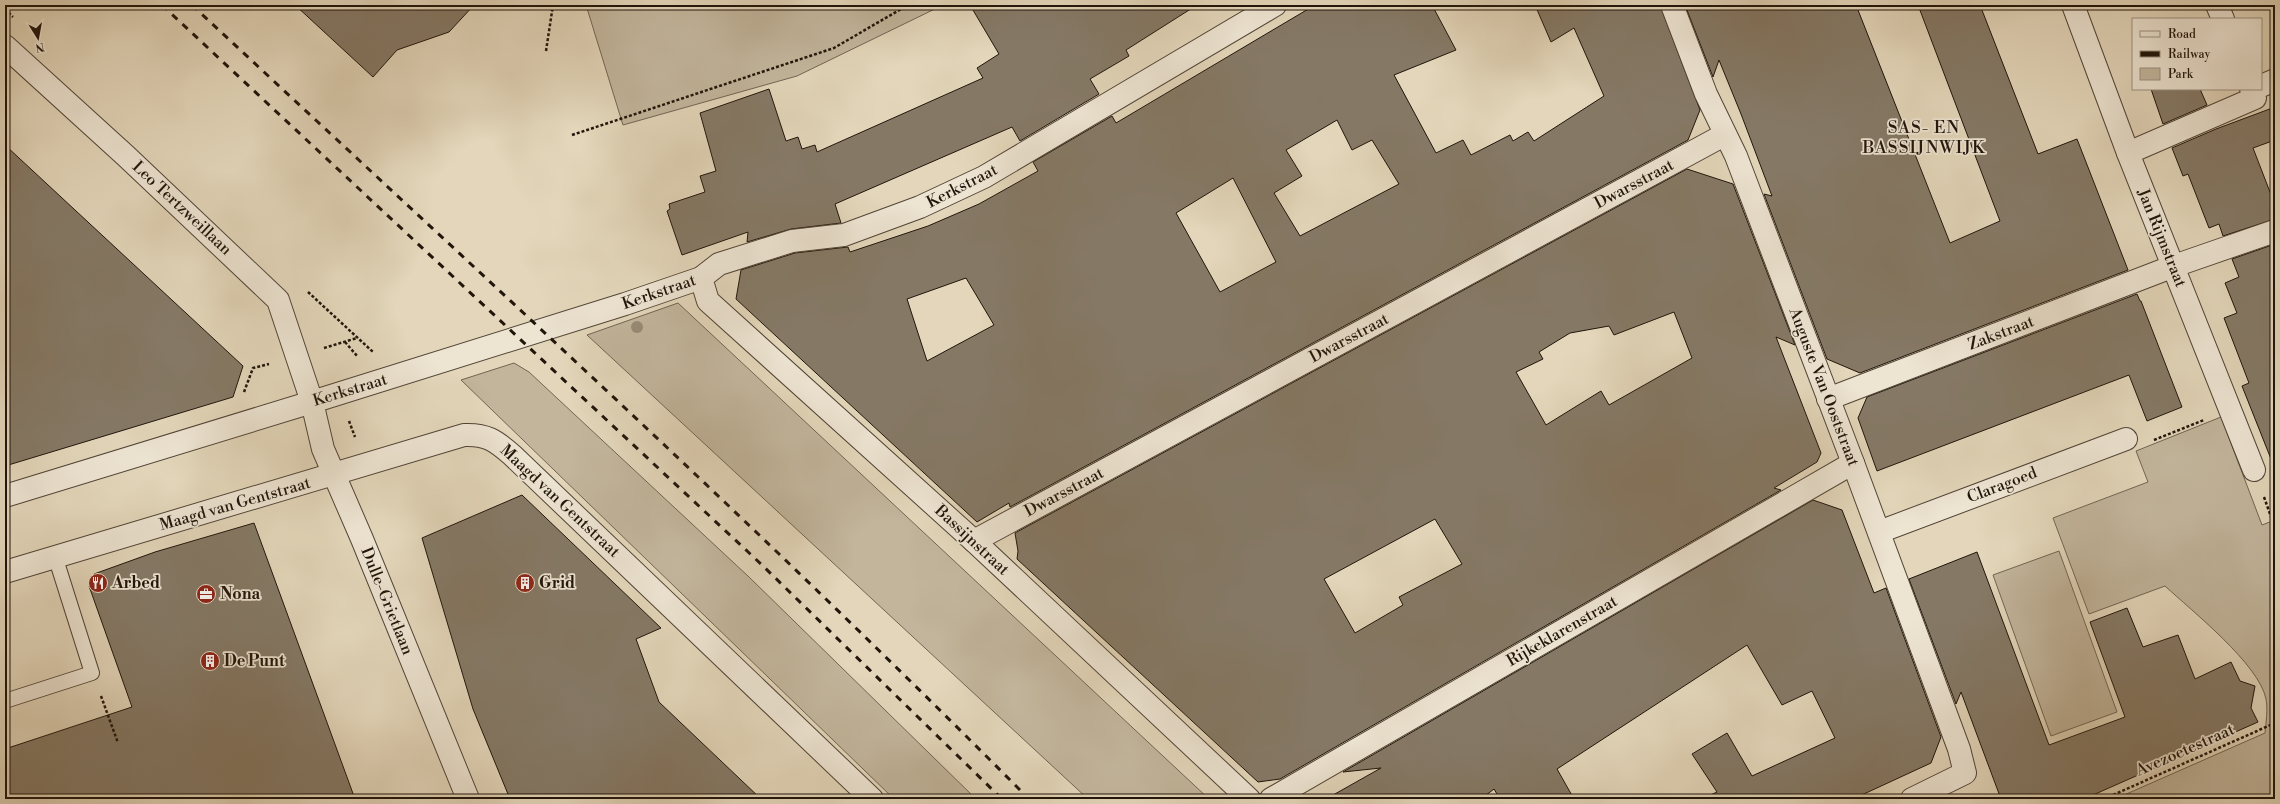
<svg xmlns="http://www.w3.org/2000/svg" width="2280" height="804" font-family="'Libre Bodoni',serif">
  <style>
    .green { fill: #c2b59c; stroke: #716554 }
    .building { fill: #857966; stroke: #20150b; fill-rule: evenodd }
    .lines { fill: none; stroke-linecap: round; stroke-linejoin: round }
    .service-casing { stroke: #514537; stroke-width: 16 }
    .minor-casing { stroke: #514537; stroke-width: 24 }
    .tertiary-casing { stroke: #514537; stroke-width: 24 }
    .path { stroke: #20150b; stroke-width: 2.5; stroke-dasharray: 3 2; stroke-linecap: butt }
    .service { stroke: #ede4d2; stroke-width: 14 }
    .minor { stroke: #ede4d2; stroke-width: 22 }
    .tertiary { stroke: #ede4d2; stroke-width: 22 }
    .rail { stroke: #20150b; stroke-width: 3; stroke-dasharray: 7 7; stroke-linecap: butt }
    .tree { fill: #978b76 }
    .labels { text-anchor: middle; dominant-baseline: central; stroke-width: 3.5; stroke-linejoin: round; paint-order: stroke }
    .street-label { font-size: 16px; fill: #20150b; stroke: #ede4d2 }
    .poi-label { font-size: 16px; font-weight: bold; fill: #20150b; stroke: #ede4d2; text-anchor: start }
    .neighbourhood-label { font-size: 17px; letter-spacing: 1px; fill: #20150b; stroke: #ede4d2 }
  </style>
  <rect width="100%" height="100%" fill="#e3d6ba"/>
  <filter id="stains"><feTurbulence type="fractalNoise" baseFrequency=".005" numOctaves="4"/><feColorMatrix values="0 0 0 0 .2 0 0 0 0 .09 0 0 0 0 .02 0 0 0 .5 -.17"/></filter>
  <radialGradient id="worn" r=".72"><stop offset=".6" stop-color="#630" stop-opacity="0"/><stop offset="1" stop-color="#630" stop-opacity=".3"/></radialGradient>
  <!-- green -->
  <g class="green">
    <polygon points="586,5 943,5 797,76 623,125"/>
    <polygon points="678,303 1209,799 1088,799 587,335"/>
    <polygon points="514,363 529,372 749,577 976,799 894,799 461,380"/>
    <path d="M2221,417L2262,525L2275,520V799H2115L2265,733C2266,722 2268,709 2266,699C2259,664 2192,611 2165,586L2089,614L2053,518L2148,482L2136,451Z"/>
    <polygon points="2059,551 2117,712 2051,736 1993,575"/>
  </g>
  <!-- building -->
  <g class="building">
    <polygon points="295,5 474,5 449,32 397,50 373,77"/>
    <polygon points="970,5 1197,5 1126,50 1129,56 1090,79 1099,94 1020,141 1012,127 835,204 841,223 791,229 747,242 748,232 682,255 667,211 670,209 669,204 705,192 700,176 716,171 700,113 769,89 786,141 798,137 802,149 815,145 817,152 983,78 977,68 999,54"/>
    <path d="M1315,5H1432L1456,50L1394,75L1436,153L1463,140L1471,155L1510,135L1513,141L1528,132L1534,141L1604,96L1574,28L1551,42L1535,5H1660L1700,110L1688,140L1010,507L1009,503L977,522L736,299L741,270L795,253L848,247L850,252L928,226L979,204L1038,171L1033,162L1112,116L1116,123ZM1337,120L1352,150L1372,140L1399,184L1300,236L1274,193L1302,176L1286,150ZM1233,178L1276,262L1220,292L1176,213ZM966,278L994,325L927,361L907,299Z"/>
    <polygon points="1685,5 1856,5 1950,243 2000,221 1918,5 1980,5 2038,154 2077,139 2128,270 1860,373 1827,359 1764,194 1772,196 1741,114 1719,60 1713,77"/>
    <polygon points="2151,89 2200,89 2207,105 2163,124"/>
    <polygon points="2275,107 2275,140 2253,148 2275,205 2275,219 2223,236 2219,224 2209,228 2188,174 2183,176 2172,148 2216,129"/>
    <polygon points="5,145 243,366 233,397 5,466"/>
    <path d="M1687,169L1733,184L1795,345L1776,337L1821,453L1817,462L1774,488L1781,490L1280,779L1258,782L1017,559L1018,551L1015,533ZM1674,312L1692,358L1609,405L1601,391L1546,425L1516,372L1543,359L1539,352L1570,333L1609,326L1614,335ZM1435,519L1462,564L1399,597L1403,605L1355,633L1324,579Z"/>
    <polygon points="2275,244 2275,464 2273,464 2242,386 2249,383 2224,318 2237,313 2225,283 2239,277 2232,259"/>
    <polygon points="2137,294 2140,301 2141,301 2182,407 2147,421 2129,375 1877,471 1858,418 1867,397"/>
    <polygon points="522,495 661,628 636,639 659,702 761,799 510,799 473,709 422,538"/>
    <polygon points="1813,500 1842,510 1874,593 1886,588 1941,737 1931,763 1853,799 1702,799 1717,792 1692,754 1727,733 1752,776 1835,738 1812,691 1782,705 1747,645 1557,769 1574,799 1500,799 1494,789 1481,799 1326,799 1381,768 1343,772"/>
    <polygon points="254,523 355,799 5,799 5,749 132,707 89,586 96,584 94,574 155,552"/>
    <polygon points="1977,552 2049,745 2125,717 2090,622 2127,608 2143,647 2178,635 2195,679 2231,662 2240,681 2255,686 2251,708 2258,722 2084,799 2001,799 1961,692 1956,704 1909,579"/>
  </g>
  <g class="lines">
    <defs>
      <polyline id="service" points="5,701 92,673 55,556"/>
      <g id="minor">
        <polyline points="1672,5 1706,94 1736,156 1853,463 1959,749 1965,773 1912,799"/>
        <polyline points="2073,5 2128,153 2254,470"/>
        <polyline points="2217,5 2223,19"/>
        <polyline points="2261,86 2275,80"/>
        <polyline points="2128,153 2255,98 2251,89"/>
        <polyline points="701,278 708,301 974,541 1249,799"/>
        <polyline points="1828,399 2174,266 2275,231"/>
        <polyline points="5,496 312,402 323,449 362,539 468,799"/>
        <polyline points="1879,532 2126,439"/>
        <polyline points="974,541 1724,135"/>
        <path d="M5,572L464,435C486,434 495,440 512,455L872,799"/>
        <polyline points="1271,799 1853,463"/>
      </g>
      <polyline id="tertiary" points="5,46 126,156 278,300 312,402 625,304 701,278 719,264 792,241 844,235 920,207 984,177 1275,5"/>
    </defs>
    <!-- service casing -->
    <use href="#service" class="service-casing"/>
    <!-- minor casing -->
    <use href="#minor" class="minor-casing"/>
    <!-- tertiary casing -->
    <use href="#tertiary" class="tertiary-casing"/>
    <!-- path -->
    <g class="path">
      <polyline points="5,9 13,17"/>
      <polyline points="546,51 553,5"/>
      <polyline points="572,135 834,48 908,5"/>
      <polyline points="308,292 373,352"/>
      <polyline points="345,342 358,357"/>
      <polyline points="324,348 357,338"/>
      <polyline points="244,392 253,368 269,364"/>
      <polyline points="349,421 355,437"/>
      <polyline points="2154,440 2204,420"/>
      <polyline points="2264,497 2275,528"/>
      <polyline points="101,696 118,743"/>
      <polyline points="2104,799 2275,723"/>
    </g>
    <!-- service -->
    <use href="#service" class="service"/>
    <!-- minor -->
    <use href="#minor" class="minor"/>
    <!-- tertiary -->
    <use href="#tertiary" class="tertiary"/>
    <!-- rail -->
    <g class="rail">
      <polyline points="162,5 761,564 1002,799"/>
      <path d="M192,5C473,267 758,526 1029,799"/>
    </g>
  </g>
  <!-- trees -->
  <circle class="tree" cx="637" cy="327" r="6"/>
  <!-- icons -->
  <defs>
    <symbol id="restaurant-disc" viewBox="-11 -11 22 22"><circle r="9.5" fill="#8f2418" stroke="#ede4d2"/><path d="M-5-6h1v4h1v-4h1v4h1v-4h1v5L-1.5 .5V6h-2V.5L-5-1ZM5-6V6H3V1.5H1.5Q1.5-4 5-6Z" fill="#fff"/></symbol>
    <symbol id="building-disc" viewBox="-11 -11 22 22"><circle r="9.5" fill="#8f2418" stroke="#ede4d2"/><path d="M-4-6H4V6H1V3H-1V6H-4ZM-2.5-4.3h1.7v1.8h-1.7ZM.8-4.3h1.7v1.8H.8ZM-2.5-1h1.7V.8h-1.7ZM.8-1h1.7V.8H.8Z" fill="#fff"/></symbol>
    <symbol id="office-disc" viewBox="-11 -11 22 22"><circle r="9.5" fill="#8f2418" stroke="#ede4d2"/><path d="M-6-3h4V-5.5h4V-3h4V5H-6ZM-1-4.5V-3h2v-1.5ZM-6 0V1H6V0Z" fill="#fff"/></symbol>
  </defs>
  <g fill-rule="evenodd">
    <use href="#restaurant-disc" x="87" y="572" width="22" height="22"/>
    <use href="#building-disc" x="514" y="572" width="22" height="22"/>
    <use href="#office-disc" x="195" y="583" width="22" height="22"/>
    <use href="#building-disc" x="199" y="650" width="22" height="22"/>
  </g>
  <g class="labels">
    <!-- street labels -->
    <g class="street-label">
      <text transform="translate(1634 184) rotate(-28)">Dwarsstraat</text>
      <text transform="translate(962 186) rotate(-27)">Kerkstraat</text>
      <text transform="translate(182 208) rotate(43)">Leo Tertzweillaan</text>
      <text transform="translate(2162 238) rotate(68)">Jan Rijmstraat</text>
      <text transform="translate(659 292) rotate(-19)">Kerkstraat</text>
      <text transform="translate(2001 333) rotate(-21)">Zakstraat</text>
      <text transform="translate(1349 338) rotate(-28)">Dwarsstraat</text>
      <text transform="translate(1824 387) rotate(69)">Auguste Van Ooststraat</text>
      <text transform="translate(350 390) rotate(-17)">Kerkstraat</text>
      <text transform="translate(2002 485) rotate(-21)">Claragoed</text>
      <text transform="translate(1064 492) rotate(-28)">Dwarsstraat</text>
      <text transform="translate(560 501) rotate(43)">Maagd van Gentstraat</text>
      <text transform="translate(235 504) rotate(-16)">Maagd van Gentstraat</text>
      <text transform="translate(972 540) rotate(43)">Bassijnstraat</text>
      <text transform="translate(387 601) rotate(68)">Dulle-Grietlaan</text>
      <text transform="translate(1562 631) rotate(-30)">Rijkeklarenstraat</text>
      <text transform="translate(2185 750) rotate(-24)">Avezoetestraat</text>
    </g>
    <!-- poi labels -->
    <g class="poi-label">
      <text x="112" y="583">Arbed</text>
      <text x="539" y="583">Grid</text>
      <text x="220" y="594">Nona</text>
      <text x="224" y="661">De Punt</text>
    </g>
    <!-- neighbourhood labels -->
    <g class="neighbourhood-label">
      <text x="1924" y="128">SAS- EN<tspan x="1924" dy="20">BASSIJNWIJK</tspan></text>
    </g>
  </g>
  <!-- margin -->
  <rect width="2280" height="804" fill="none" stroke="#e3d6ba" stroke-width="20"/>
  <rect x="6" y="6" width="2268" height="792" fill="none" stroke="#20150b" stroke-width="2"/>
  <rect x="10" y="10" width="2260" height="784" fill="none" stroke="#20150b"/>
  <!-- legend -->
  <rect x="2132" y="18" width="130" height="72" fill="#ede4d2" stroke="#9b9182"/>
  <rect x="2140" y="31" width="20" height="6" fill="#ede4d2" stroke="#9b9182"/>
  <text x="2168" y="38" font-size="12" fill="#20150b">Road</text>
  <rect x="2140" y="51" width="20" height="6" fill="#20150b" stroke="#9b9182"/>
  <text x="2168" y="58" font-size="12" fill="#20150b">Railway</text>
  <rect x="2140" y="68" width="20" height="12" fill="#c2b59c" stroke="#9b9182"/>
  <text x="2168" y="78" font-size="12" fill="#20150b">Park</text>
  <!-- north arrow -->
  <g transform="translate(38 38) rotate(169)" stroke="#ede4d2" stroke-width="3" paint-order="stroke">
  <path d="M0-3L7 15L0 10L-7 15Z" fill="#20150b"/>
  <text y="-6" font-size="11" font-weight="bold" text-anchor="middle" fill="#20150b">N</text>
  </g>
  <rect width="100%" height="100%" filter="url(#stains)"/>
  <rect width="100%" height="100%" fill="url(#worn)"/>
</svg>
